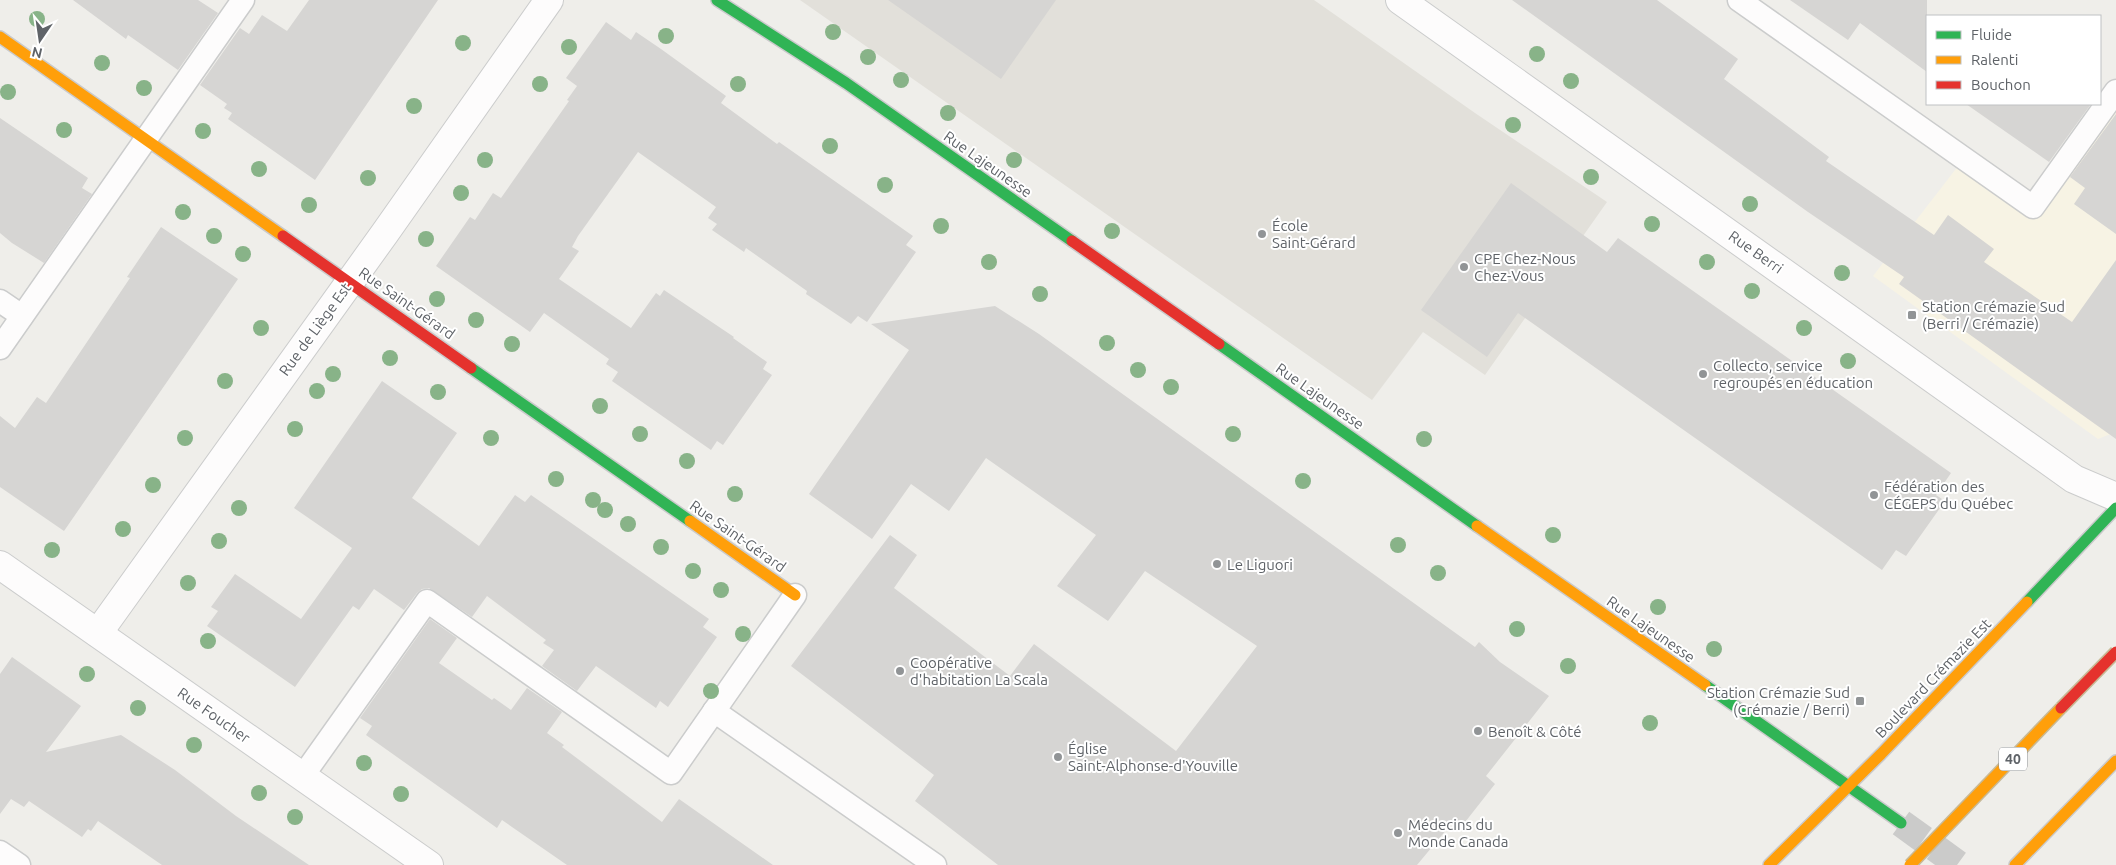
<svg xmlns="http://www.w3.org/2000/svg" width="2116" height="865" font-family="Ubuntu,sans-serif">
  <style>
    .commercial { fill: #f7f3e4 }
    .education { fill: #e2e0da }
    .building { fill: #d6d5d3 }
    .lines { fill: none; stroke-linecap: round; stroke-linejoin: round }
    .secondary-tunnel { stroke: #cbcbca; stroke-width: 28; stroke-dasharray: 28 14; stroke-linecap: butt }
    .lane-casing { stroke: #cbcccc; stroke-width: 25 }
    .street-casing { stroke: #cbcccc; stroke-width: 30 }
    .fast-casing { stroke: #cacacb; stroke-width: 14 }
    .slow-casing { stroke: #cacacb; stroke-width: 14 }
    .jam-casing { stroke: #cacacb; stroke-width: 14 }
    .lane { stroke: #fdfcfc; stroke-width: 22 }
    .street { stroke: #fdfcfc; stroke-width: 28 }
    .fast { stroke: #30b455; stroke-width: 11 }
    .slow { stroke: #ff9f0a; stroke-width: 11 }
    .jam { stroke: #e5322d; stroke-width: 11 }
    .slow-bridge-casing { stroke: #c8b996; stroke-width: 14; stroke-linecap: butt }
    .jam-bridge-casing { stroke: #c8b996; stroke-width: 14; stroke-linecap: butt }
    .slow-bridge { stroke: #ff9f0a; stroke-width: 11 }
    .jam-bridge { stroke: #e5322d; stroke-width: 11 }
    .tree { fill: #88b388 }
    .poi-dot { fill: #919496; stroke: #fff; stroke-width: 2 }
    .labels { text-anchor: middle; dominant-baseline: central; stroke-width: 4; stroke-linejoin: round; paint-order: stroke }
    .shield { fill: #fff; stroke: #8f9295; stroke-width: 1 }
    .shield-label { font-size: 14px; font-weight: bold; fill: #5f6368 }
    .street-label { font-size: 15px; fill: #5f6368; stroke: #fff }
    .poi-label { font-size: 15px; fill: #5f6368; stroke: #fff; text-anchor: start }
  </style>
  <rect width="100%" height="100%" fill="#efeeea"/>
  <!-- commercial -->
  <polygon class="commercial" points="2116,78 2116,432 2098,439 1873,276 1969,152 2030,197"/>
  <!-- education -->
  <polygon class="education" points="800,0 1314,0 1475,113 1607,202 1485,375 1423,332 1372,400"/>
  <!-- building -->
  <g class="building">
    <polygon points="73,0 198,0 218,13 178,70 128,35 126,39"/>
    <polygon points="309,0 438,0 315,180 228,119 232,113 224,108 227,104 200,85 240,28 249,34 262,15 287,31"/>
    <polygon points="888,0 1056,0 1001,79"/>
    <polygon points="1512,0 1657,0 1738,59 1724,79 1829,157 1826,161 1934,235 1948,215 1994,249 1984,262 2072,322 2116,260 2116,439 1899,284 1904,277 1808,212"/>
    <polygon points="1790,0 1927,0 1927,72 1860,23 1848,40"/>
    <polygon points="606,22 631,40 636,32 661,49 726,96 721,103 777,144 779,142 913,236 906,245 916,252 867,322 858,316 851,324 806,294 807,291 746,248 744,252 712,230 717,224 708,218 716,207 638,152 578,236 572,247 579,251 559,279 631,328 656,293 660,296 664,290 734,337 733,338 767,362 763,369 772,375 723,445 717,441 711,450 612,381 618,372 606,364 609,359 544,313 530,332 436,266 470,217 475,220 493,193 501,198 569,101 567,100 577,86 566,78"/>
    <polygon points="1966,104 2091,104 2049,162"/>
    <polygon points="2116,114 2116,234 2074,204 2085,188 2070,177"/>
    <polygon points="0,118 88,178 82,188 92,194 44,263 12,243 0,233"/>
    <polygon points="1511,183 1607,252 1618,238 1951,473 1936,495 1945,501 1906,556 1896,550 1882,570 1518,313 1487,357 1421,310"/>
    <polygon points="161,227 238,279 64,531 0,487 0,416 15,428 37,397 46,403 130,278 127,277"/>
    <polygon points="995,306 1039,334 1475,647 1479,642 1500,662 1549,696 1486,776 1495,784 1462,826 1452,823 1417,865 998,865 915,801 934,775 791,666 890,535 917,555 894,588 1010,676 1034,644 1176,751 1257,646 1145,571 1108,621 1057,586 1096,535 986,458 949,511 911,484 872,539 809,494 909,350 871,324"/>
    <polygon points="382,381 457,433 412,498 479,546 515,495 525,502 531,495 709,619 703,627 717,637 668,707 660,701 656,708 596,666 577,691 542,666 554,650 543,643 546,640 487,596 472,617 429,588 422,589 417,593 404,610 374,589 359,610 353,606 295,687 207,626 218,611 211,607 235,574 301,619 352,548 294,508"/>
    <polygon points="430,619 457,638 439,663 492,700 494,698 511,710 527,688 562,712 547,733 564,745 562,747 662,822 679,799 773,865 567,865 502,820 497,828 366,735 372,726 360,718"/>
    <polygon points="12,657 81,706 46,752 121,735 175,770 236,816 309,865 162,865 98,821 91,831 88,829 82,837 29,801 24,807 11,799 0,814 0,674"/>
  </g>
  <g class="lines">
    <!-- secondary-tunnel -->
    <polyline class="secondary-tunnel" points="1901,823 1959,865"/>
    <defs>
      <g id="lane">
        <polyline points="1739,0 2033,207 2116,91"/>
        <polyline points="0,301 22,316"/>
        <polyline points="0,348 243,0"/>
        <polyline points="714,711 935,865"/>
        <polyline points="302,777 427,601 671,773 795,595"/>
        <polyline points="0,852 19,865"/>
      </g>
      <g id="street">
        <polyline points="1400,0 2074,479 2116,497"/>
        <polyline points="0,565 429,865"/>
        <polyline points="98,633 385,233 549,0"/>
      </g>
      <g id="fast">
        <polyline points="717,0 846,83 1072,241"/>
        <polyline points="1219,344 1477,526"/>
        <polyline points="471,368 690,521"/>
        <polyline points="2027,602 2116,508"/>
        <polyline points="1705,685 1901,823"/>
      </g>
      <g id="slow">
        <polyline points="0,37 283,236"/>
        <polyline points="690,521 795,595"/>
        <polyline points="1477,526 1705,685"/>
        <polyline points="1769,865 1881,754 2027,602"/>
        <polyline points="2015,865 2116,761"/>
      </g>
      <g id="jam">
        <polyline points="283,236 471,368"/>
        <polyline points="1072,241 1219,344"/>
      </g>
    </defs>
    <!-- lane casing -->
    <use href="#lane" class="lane-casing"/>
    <!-- street casing -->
    <use href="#street" class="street-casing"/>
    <!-- fast casing -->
    <use href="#fast" class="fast-casing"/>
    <!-- slow casing -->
    <use href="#slow" class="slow-casing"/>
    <!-- jam casing -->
    <use href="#jam" class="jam-casing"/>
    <!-- lane -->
    <use href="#lane" class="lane"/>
    <!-- street -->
    <use href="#street" class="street"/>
    <!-- fast -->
    <use href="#fast" class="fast"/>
    <!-- slow -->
    <use href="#slow" class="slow"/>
    <!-- jam -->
    <use href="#jam" class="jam"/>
    <defs>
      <polyline id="slow-bridge" points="1910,865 2061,708"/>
      <polyline id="jam-bridge" points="2061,708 2116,652"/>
    </defs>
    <!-- slow-bridge casing -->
    <use href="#slow-bridge" class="slow-bridge-casing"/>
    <!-- jam-bridge casing -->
    <use href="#jam-bridge" class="jam-bridge-casing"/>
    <!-- slow-bridge -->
    <use href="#slow-bridge" class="slow-bridge"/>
    <!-- jam-bridge -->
    <use href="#jam-bridge" class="jam-bridge"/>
  </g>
  <!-- trees -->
  <g class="tree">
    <circle cx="37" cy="19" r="8"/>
    <circle cx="833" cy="32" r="8"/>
    <circle cx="666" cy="36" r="8"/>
    <circle cx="463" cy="43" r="8"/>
    <circle cx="569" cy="47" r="8"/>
    <circle cx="1537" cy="54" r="8"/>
    <circle cx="868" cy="57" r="8"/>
    <circle cx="102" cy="63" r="8"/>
    <circle cx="901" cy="80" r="8"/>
    <circle cx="1571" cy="81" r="8"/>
    <circle cx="540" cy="84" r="8"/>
    <circle cx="738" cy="84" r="8"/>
    <circle cx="144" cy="88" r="8"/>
    <circle cx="8" cy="92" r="8"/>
    <circle cx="414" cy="106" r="8"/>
    <circle cx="948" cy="113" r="8"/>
    <circle cx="1513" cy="125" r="8"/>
    <circle cx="64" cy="130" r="8"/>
    <circle cx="203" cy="131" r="8"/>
    <circle cx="830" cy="146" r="8"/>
    <circle cx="485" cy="160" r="8"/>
    <circle cx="1014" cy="160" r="8"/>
    <circle cx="259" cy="169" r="8"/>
    <circle cx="1591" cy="177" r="8"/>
    <circle cx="368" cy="178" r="8"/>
    <circle cx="885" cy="185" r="8"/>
    <circle cx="461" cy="193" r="8"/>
    <circle cx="1750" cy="204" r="8"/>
    <circle cx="309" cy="205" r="8"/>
    <circle cx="183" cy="212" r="8"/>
    <circle cx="1652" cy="224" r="8"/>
    <circle cx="941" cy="226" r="8"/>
    <circle cx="1112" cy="231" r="8"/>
    <circle cx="214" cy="236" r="8"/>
    <circle cx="426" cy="239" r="8"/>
    <circle cx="243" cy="254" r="8"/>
    <circle cx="989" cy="262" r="8"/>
    <circle cx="1707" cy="262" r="8"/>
    <circle cx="1842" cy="273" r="8"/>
    <circle cx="1752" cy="291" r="8"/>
    <circle cx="1040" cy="294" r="8"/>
    <circle cx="437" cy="299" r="8"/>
    <circle cx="476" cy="320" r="8"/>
    <circle cx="261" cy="328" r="8"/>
    <circle cx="1804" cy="328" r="8"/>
    <circle cx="1107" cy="343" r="8"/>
    <circle cx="512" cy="344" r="8"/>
    <circle cx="390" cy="358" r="8"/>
    <circle cx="1848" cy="361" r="8"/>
    <circle cx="1138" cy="370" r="8"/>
    <circle cx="333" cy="374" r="8"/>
    <circle cx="225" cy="381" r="8"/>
    <circle cx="1171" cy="387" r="8"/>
    <circle cx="317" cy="391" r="8"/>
    <circle cx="438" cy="392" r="8"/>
    <circle cx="600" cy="406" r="8"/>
    <circle cx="295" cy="429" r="8"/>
    <circle cx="640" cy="434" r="8"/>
    <circle cx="1233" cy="434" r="8"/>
    <circle cx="185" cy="438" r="8"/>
    <circle cx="491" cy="438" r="8"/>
    <circle cx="1424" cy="439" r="8"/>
    <circle cx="687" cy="461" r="8"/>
    <circle cx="556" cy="479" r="8"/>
    <circle cx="1303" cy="481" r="8"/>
    <circle cx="153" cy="485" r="8"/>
    <circle cx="735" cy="494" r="8"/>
    <circle cx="593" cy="500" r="8"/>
    <circle cx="239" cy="508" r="8"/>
    <circle cx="605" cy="510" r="8"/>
    <circle cx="628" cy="524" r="8"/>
    <circle cx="123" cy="529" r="8"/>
    <circle cx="1553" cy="535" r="8"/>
    <circle cx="219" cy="541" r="8"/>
    <circle cx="1398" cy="545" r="8"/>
    <circle cx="661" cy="547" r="8"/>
    <circle cx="52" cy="550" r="8"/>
    <circle cx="693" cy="571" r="8"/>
    <circle cx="1438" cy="573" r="8"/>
    <circle cx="188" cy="583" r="8"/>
    <circle cx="721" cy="590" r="8"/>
    <circle cx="1658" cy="607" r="8"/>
    <circle cx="1517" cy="629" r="8"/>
    <circle cx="743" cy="634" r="8"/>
    <circle cx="208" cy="641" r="8"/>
    <circle cx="1714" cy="649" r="8"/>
    <circle cx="1568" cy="666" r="8"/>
    <circle cx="87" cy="674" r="8"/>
    <circle cx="711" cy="691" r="8"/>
    <circle cx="138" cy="708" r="8"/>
    <circle cx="1650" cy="723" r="8"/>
    <circle cx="194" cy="745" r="8"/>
    <circle cx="364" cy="763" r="8"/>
    <circle cx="259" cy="793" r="8"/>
    <circle cx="401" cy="794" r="8"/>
    <circle cx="295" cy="817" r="8"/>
  </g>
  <!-- markers -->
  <g class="poi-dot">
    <circle cx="1262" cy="234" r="5"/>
    <circle cx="1464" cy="267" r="5"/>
    <rect x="1907" y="310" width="10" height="10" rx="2.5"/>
    <circle cx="1703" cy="374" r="5"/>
    <circle cx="1874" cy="495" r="5"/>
    <circle cx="1217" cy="564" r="5"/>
    <circle cx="900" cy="671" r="5"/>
    <rect x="1855" y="696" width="10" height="10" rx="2.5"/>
    <circle cx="1478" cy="731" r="5"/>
    <circle cx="1058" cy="757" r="5"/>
    <circle cx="1398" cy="833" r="5"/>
  </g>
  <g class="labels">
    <!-- shield labels -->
    <rect class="shield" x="1999" y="747.5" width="28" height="23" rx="4"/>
    <g class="shield-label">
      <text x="2013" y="759">40</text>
    </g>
    <!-- street labels -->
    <g class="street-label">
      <text transform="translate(988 164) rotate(35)">Rue Lajeunesse</text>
      <text transform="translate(1756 252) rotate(35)">Rue Berri</text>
      <text transform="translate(407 303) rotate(35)">Rue Saint-Gérard</text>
      <text transform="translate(315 329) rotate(-54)">Rue de Liège Est</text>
      <text transform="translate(1320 396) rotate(35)">Rue Lajeunesse</text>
      <text transform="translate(738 536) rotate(35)">Rue Saint-Gérard</text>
      <text transform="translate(1651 629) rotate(35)">Rue Lajeunesse</text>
      <text transform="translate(1933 678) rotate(-46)">Boulevard Crémazie Est</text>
      <text transform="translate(214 715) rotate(35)">Rue Foucher</text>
    </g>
    <!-- poi labels -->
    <g class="poi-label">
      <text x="1272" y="225">École<tspan x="1272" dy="17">Saint-Gérard</tspan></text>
      <text x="1474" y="258">CPE Chez-Nous<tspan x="1474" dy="17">Chez-Vous</tspan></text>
      <text x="1922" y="306">Station Crémazie Sud<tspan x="1922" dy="17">(Berri / Crémazie)</tspan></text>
      <text x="1713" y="365">Collecto, service<tspan x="1713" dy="17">regroupés en éducation</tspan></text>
      <text x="1884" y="486">Fédération des<tspan x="1884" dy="17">CÉGEPS du Québec</tspan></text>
      <text x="1227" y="564">Le Liguori</text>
      <text x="910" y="662">Coopérative<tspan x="910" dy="17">d'habitation La Scala</tspan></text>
      <text x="1850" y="692" text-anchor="end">Station Crémazie Sud<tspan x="1850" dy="17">(Crémazie / Berri)</tspan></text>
      <text x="1488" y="731">Benoît &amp; Côté</text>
      <text x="1068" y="748">Église<tspan x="1068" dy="17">Saint-Alphonse-d'Youville</tspan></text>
      <text x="1408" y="824">Médecins du<tspan x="1408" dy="17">Monde Canada</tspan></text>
    </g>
  </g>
  <!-- legend -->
  <rect x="1926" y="15" width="175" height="90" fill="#ffffff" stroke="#bfc1c3"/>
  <rect x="1936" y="31" width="25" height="8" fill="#30b455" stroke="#bfc1c3"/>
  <text x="1971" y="40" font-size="15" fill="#5f6368">Fluide</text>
  <rect x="1936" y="56" width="25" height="8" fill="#ff9f0a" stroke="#bfc1c3"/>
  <text x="1971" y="65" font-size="15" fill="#5f6368">Ralenti</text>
  <rect x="1936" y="81" width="25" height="8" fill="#e5322d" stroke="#bfc1c3"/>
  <text x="1971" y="90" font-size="15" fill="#5f6368">Bouchon</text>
  <!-- north arrow -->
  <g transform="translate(40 40) rotate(193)" stroke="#ffffff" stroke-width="4" paint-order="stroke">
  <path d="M0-4L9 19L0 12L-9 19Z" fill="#5f6368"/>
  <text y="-8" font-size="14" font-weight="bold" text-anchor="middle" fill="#5f6368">N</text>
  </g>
</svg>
